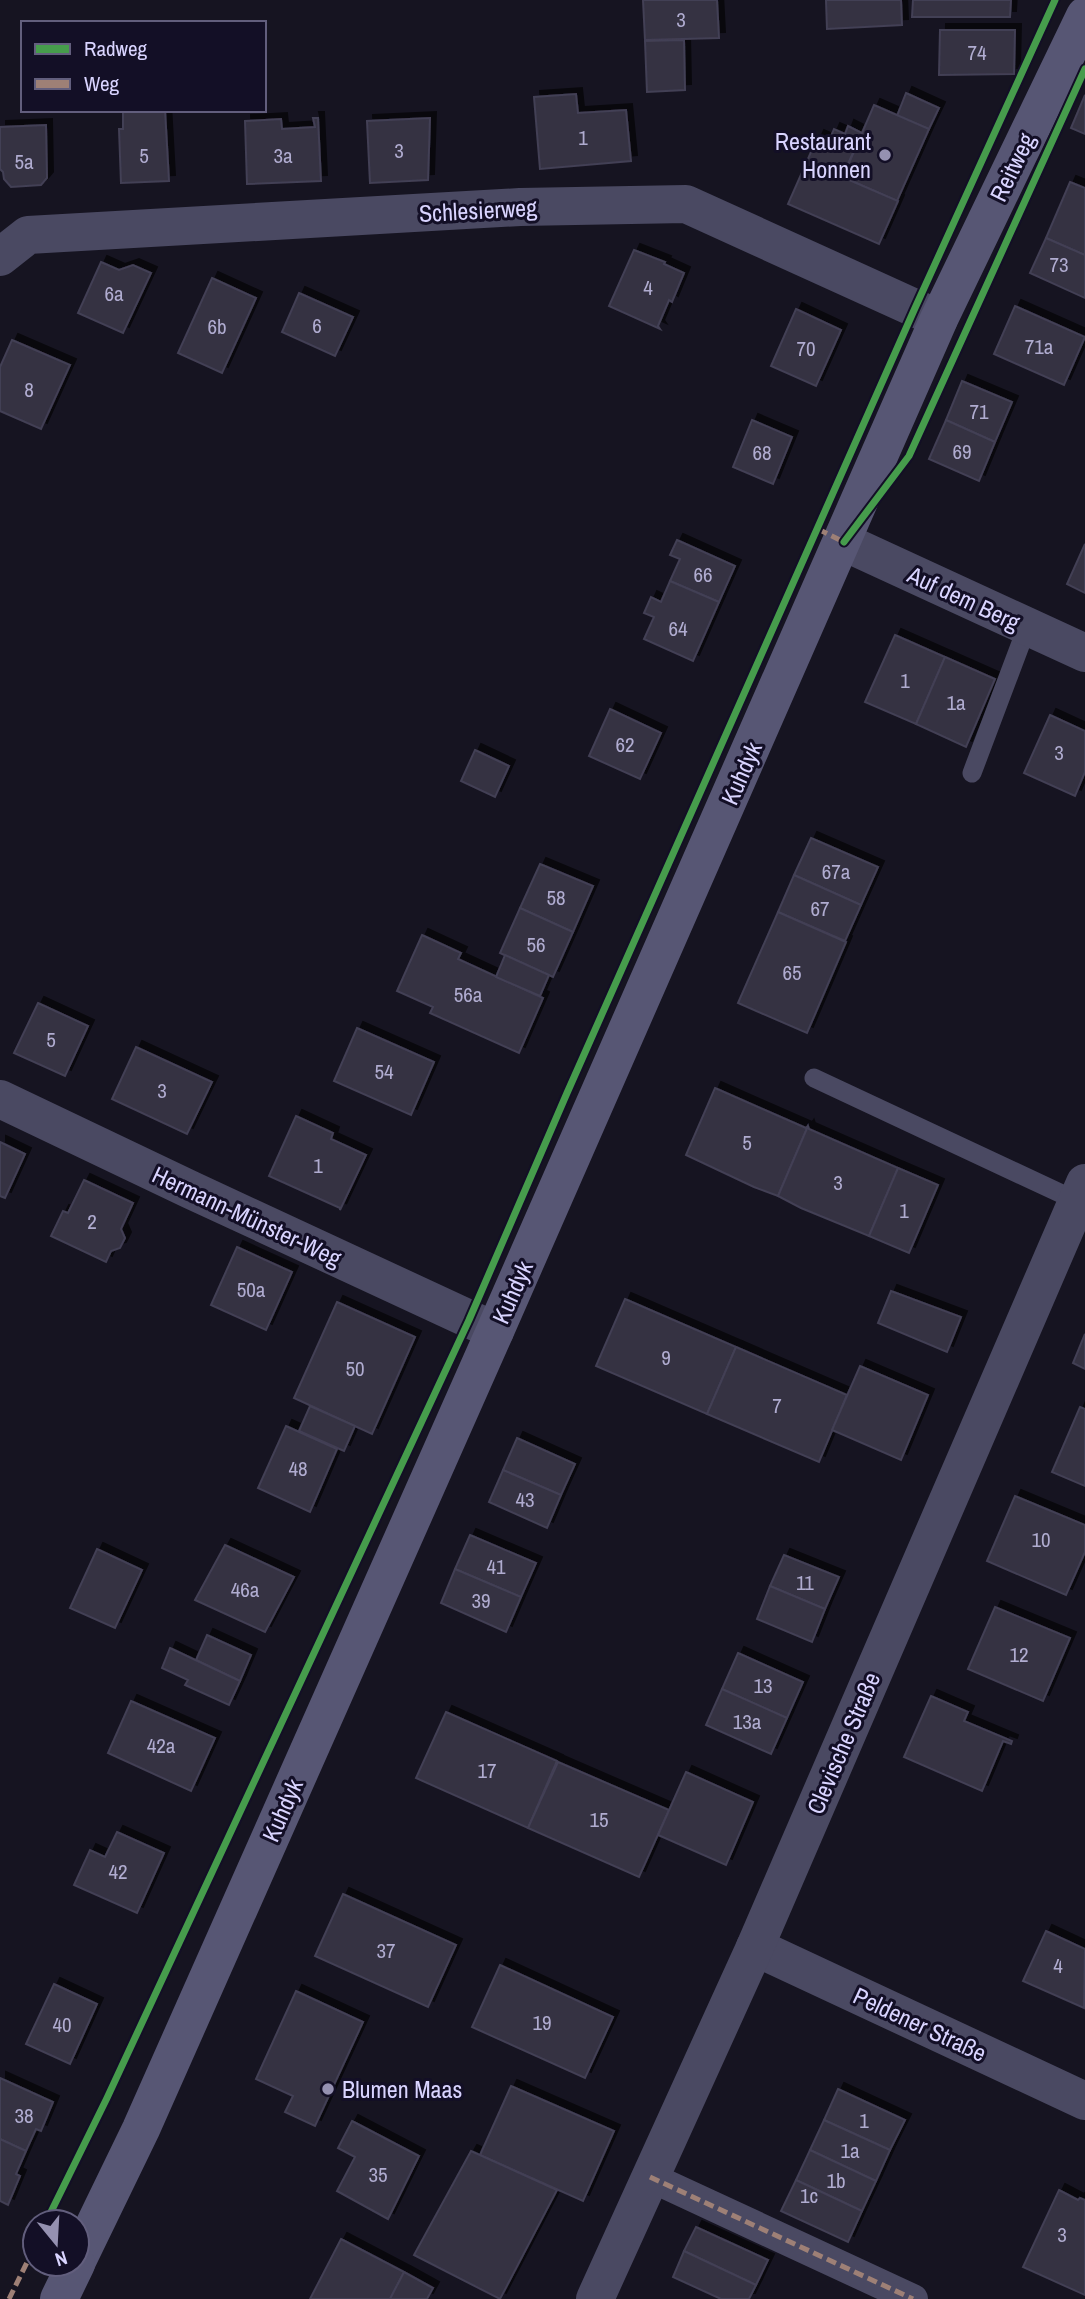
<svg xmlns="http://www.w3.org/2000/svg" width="1085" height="2299" font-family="'Archivo Narrow',sans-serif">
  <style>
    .building { fill: #343243; stroke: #433f54; stroke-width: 2; filter: url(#shadow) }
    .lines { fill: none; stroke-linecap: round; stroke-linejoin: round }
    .service { stroke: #4a4962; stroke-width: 19 }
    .pedestrian { stroke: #4a4962; stroke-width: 30 }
    .minor { stroke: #4a4962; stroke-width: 38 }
    .secondary { stroke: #575674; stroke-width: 38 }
    .quiet { stroke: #9e8076; stroke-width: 5; stroke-dasharray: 10 5; stroke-linecap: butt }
    .cycleway-casing { stroke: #130f26; stroke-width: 11 }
    .cycleway { stroke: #469c4c; stroke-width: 7 }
    .poi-dot { fill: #9591b1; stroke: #130f26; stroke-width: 2.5 }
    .labels { text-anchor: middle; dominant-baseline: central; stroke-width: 6; stroke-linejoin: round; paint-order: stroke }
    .number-label { font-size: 21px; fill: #b0acd0 }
    .poi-label { font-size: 24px; fill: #d9d4ff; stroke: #130f26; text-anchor: end }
    .street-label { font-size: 24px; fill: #d9d4ff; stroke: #130f26 }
  </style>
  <defs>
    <filter id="shadow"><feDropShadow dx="6" dy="-6" stdDeviation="0" flood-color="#0009"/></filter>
  </defs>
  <rect width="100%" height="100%" fill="#161421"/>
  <!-- building -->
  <g class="building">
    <polygon points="643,0 717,0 719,38 645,40"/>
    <polygon points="826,0 901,0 902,25 827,29"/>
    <polygon points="913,0 1011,0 1010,17 912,17"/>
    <polygon points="940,30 1015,30 1014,74 939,75"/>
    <polygon points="684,40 685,90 647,92 645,41"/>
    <polygon points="906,93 939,108 929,129 897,116"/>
    <polygon points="576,94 578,113 626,110 631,161 540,169 534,97"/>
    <polygon points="1085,95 1085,134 1071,128"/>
    <polygon points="874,105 929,129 897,201 843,177"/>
    <polygon points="123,110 165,110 169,181 121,183 119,129 123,129"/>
    <polygon points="313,118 318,118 321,181 247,184 245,121 281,119 282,129 315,127"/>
    <polygon points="430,118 428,180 370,183 367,121"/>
    <polygon points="46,125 47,178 41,185 11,187 4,179 3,172 0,169 0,127"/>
    <polygon points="848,126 862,133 842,177 898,201 879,244 788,204 818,136 829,141 834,129 845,134"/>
    <polygon points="1070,182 1085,188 1085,255 1046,238"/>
    <polygon points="1046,238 1085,255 1085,298 1030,273"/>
    <polygon points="634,250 665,262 664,264 684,273 672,302 669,300 658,326 660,329 609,306"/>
    <polygon points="101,262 119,270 133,265 151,273 123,333 78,313"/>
    <polygon points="212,278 256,298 222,373 178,353"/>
    <polygon points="299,293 353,317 335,356 282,332"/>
    <polygon points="1015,306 1085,337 1064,385 994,354"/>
    <polygon points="796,309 841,330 816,386 771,366"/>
    <polygon points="12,340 70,365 41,429 0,411 0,367"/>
    <polygon points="962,381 1012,402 995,442 946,420"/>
    <polygon points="752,420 792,437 773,484 733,467"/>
    <polygon points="946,420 995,442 979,481 929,459"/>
    <polygon points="677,540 735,566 719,602 670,581 680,559 670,555"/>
    <polygon points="1085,544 1085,593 1067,584"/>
    <polygon points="670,581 719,602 693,661 644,639 654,617 644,613 651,597 661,602"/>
    <polygon points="895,635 945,657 916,724 865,702"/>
    <polygon points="945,657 995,679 966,747 916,724"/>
    <polygon points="610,709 661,733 640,779 589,756"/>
    <polygon points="1050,715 1085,731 1085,772 1075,796 1024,773"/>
    <polygon points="475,750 509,766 495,797 461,781"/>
    <polygon points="811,838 878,867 861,905 794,875"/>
    <polygon points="540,864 593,886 573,932 520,908"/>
    <polygon points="794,875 861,905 845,941 778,912"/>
    <polygon points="520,908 573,932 553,977 500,953"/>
    <polygon points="778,912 846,942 807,1033 738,1003"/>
    <polygon points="422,935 461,953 458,959 543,998 519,1053 430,1013 433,1007 397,991"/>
    <polygon points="505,955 549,975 540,996 496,977"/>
    <polygon points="38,1003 88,1026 65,1076 14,1053"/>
    <polygon points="357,1028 434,1062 411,1115 334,1081"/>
    <polygon points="136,1047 212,1082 187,1134 112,1099"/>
    <polygon points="715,1088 806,1128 808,1126 778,1196 754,1187 686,1155"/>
    <polygon points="296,1116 333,1133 331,1139 366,1155 340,1210 340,1208 269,1176"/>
    <polygon points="808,1126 809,1129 898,1168 869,1236 801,1208 778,1196"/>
    <polygon points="0,1142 25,1154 5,1198 0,1196"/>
    <polygon points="898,1168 938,1185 909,1253 869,1236"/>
    <polygon points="84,1180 133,1203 121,1229 125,1238 120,1248 111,1251 106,1262 51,1236 63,1211 68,1213"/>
    <polygon points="237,1247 292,1272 266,1330 211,1305"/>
    <polygon points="891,1291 961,1317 947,1352 878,1323"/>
    <polygon points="625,1299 736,1347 707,1414 596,1366"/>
    <polygon points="337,1302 415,1337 372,1434 294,1398"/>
    <polygon points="1085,1334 1085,1369 1073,1363"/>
    <polygon points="736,1347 847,1395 819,1462 707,1414"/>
    <polygon points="860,1366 928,1395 901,1460 832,1430"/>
    <polygon points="310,1406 355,1426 344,1451 299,1431"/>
    <polygon points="1080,1407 1085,1409 1085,1486 1052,1472"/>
    <polygon points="286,1426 337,1449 310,1512 258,1488"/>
    <polygon points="517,1438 575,1464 561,1495 503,1470"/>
    <polygon points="503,1470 561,1495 547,1528 489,1502"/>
    <polygon points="1015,1496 1085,1525 1085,1552 1066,1595 987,1561"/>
    <polygon points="470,1535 536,1563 521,1597 455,1569"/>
    <polygon points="225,1545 294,1577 265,1632 195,1600"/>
    <polygon points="97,1549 142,1570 115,1628 70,1608"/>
    <polygon points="784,1555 839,1577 825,1609 770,1586"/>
    <polygon points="455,1569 521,1597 506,1632 441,1603"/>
    <polygon points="770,1586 825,1609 812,1642 757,1619"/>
    <polygon points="995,1607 1070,1638 1043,1701 968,1669"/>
    <polygon points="207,1635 251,1655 240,1681 196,1660"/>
    <polygon points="170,1648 240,1681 229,1705 185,1685 188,1680 162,1668"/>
    <polygon points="738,1653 803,1682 787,1718 722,1689"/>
    <polygon points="722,1689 787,1718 771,1754 706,1725"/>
    <polygon points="931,1696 968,1712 964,1721 1012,1741 1011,1744 1003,1741 982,1791 904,1757"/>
    <polygon points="131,1701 215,1738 191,1791 108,1753"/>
    <polygon points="446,1712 557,1761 528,1828 416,1778"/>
    <polygon points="558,1762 669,1810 639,1877 528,1828"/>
    <polygon points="686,1772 753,1802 726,1865 658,1835"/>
    <polygon points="117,1832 164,1853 137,1913 74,1885 90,1850 105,1857"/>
    <polygon points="343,1894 456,1945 428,2007 315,1956"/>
    <polygon points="1046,1931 1085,1949 1084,2008 1023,1981"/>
    <polygon points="500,1965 613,2017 585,2078 472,2027"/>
    <polygon points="54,1984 97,2004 70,2064 26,2044"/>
    <polygon points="296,1991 363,2022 315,2126 285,2112 293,2096 256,2079"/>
    <polygon points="0,2078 53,2102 41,2131 36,2129 26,2151 0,2139"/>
    <polygon points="511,2086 614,2131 583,2201 480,2155"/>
    <polygon points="838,2089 905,2120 890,2150 824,2120"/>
    <polygon points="824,2120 890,2150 876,2181 810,2150"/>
    <polygon points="352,2121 419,2156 388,2219 337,2191 355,2157 338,2148"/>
    <polygon points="0,2139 26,2151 16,2174 20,2176 8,2205 0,2201"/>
    <polygon points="810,2150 876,2181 862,2211 796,2180"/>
    <polygon points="471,2151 557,2190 500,2299 414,2255"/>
    <polygon points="796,2180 862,2211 848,2242 781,2211"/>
    <polygon points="1059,2190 1078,2200 1080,2198 1085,2200 1085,2295 1023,2267"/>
    <polygon points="696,2227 768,2260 756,2285 684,2251"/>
    <polygon points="341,2239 404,2272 390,2299 310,2299"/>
    <polygon points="684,2251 756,2285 749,2299 721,2299 673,2277"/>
    <polygon points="404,2272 433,2288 427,2299 390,2299"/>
  </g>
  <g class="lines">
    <!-- service -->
    <g class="service">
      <polyline points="972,773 1027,627"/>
      <polyline points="814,1078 1077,1201"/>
    </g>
    <!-- pedestrian -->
    <polyline class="pedestrian" points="650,2177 913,2299"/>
    <!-- minor -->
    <g class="minor">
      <polyline points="0,257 28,235 520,207 686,204 939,319"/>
      <polyline points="844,542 1085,653"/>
      <polyline points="0,1099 191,1190 495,1331"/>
      <polyline points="755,1947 1085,2101"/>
      <polyline points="595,2299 755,1947 1085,1183"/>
    </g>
    <!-- secondary -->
    <g class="secondary">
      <polyline points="77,2261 141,2129 495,1331 939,319 1085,16"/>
      <polyline points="59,2299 76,2264"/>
    </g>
    <!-- quiet -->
    <g class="quiet">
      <polyline points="818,529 844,542 848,537"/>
      <polyline points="650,2177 913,2299"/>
      <polyline points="9,2299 35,2246"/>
    </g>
    <defs>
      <g id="cycleway">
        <polyline points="844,542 909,456 1085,69"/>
        <polyline points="46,2222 107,2098 469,1320 567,1093 915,308 1055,0"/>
      </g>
    </defs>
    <!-- cycleway casing -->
    <use href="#cycleway" class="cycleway-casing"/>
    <!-- cycleway -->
    <use href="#cycleway" class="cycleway"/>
  </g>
  <!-- markers -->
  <g class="poi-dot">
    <circle cx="885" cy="155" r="7"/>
    <circle cx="328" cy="2089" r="7"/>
  </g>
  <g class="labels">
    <!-- number labels -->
    <g class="number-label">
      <text x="681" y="19">3</text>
      <text x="977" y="52">74</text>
      <text x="583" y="137">1</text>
      <text x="399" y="150">3</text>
      <text x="144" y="155">5</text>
      <text x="283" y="155">3a</text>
      <text x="24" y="161">5a</text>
      <text x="1059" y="264">73</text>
      <text x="648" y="287">4</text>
      <text x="114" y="293">6a</text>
      <text x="317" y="325">6</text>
      <text x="217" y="326">6b</text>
      <text x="1039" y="346">71a</text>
      <text x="806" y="348">70</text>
      <text x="29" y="389">8</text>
      <text x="979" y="411">71</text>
      <text x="962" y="451">69</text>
      <text x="762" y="452">68</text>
      <text x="703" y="574">66</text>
      <text x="678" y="628">64</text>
      <text x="905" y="680">1</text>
      <text x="956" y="702">1a</text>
      <text x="625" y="744">62</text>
      <text x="1059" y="752">3</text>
      <text x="836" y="871">67a</text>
      <text x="556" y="897">58</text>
      <text x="820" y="908">67</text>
      <text x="536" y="944">56</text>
      <text x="792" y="972">65</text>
      <text x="468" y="994">56a</text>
      <text x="51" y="1039">5</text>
      <text x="384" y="1071">54</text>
      <text x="162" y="1090">3</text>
      <text x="747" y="1142">5</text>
      <text x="318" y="1165">1</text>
      <text x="838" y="1182">3</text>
      <text x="904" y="1210">1</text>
      <text x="92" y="1221">2</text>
      <text x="251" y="1289">50a</text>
      <text x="666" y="1357">9</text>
      <text x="355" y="1368">50</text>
      <text x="777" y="1405">7</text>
      <text x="298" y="1468">48</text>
      <text x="525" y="1499">43</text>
      <text x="1041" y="1539">10</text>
      <text x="496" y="1566">41</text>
      <text x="805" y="1582">11</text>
      <text x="245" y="1589">46a</text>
      <text x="481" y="1600">39</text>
      <text x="1019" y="1654">12</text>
      <text x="763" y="1685">13</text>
      <text x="747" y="1721">13a</text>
      <text x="161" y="1745">42a</text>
      <text x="487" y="1770">17</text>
      <text x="599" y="1819">15</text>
      <text x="118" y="1871">42</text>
      <text x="386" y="1950">37</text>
      <text x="1058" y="1965">4</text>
      <text x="542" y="2022">19</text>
      <text x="62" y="2024">40</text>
      <text x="24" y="2115">38</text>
      <text x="864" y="2120">1</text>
      <text x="850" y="2150">1a</text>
      <text x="378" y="2174">35</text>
      <text x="836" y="2180">1b</text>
      <text x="809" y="2195">1c</text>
      <text x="1062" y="2234">3</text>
    </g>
    <!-- poi labels -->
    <g class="poi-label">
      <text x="871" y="141">Restaurant<tspan x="871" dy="28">Honnen</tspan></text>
      <text x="342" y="2089" text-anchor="start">Blumen Maas</text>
    </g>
    <!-- street labels -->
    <g class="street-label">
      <text transform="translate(1012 167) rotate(-64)">Reitweg</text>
      <text transform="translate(478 210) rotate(-3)">Schlesierweg</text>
      <text transform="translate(964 598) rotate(25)">Auf dem Berg</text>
      <text transform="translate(741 773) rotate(-66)">Kuhdyk</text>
      <text transform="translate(247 1216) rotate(25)">Hermann-Münster-Weg</text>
      <text transform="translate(512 1292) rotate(-66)">Kuhdyk</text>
      <text transform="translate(843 1743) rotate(-67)">Clevische Straße</text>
      <text transform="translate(282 1810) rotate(-66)">Kuhdyk</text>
      <text transform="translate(920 2024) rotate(25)">Peldener Straße</text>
    </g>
  </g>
  <!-- legend -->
  <rect x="21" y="21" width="245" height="91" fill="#130f26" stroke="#625e7d" stroke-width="2"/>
  <rect x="35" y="44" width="35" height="10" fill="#469c4c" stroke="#625e7d" stroke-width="2"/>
  <text x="84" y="56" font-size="21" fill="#d9d4ff">Radweg</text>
  <rect x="35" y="79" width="35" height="10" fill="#9e8076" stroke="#625e7d" stroke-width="2"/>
  <text x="84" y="91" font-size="21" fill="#d9d4ff">Weg</text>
  <!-- north arrow -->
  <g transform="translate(56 2243) rotate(162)"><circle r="33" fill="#130f26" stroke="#625e7d" stroke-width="2"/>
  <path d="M0-5L12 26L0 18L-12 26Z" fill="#9591b1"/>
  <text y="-10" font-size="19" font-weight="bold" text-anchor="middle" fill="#d9d4ff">N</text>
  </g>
</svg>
